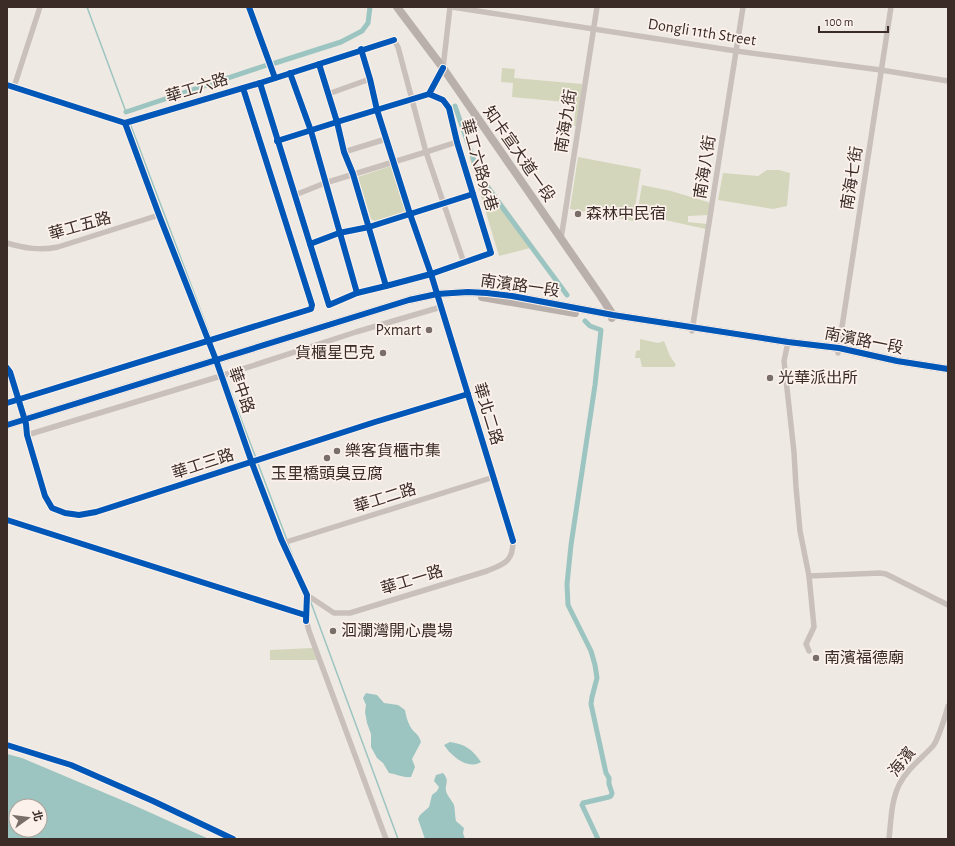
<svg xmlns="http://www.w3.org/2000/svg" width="955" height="846" font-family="'Alegreya Sans','Noto Sans TC',sans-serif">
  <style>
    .green { fill: #d3d6bb }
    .water { fill: #9cc5c1; fill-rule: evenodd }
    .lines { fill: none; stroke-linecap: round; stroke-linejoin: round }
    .stream { stroke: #9cc5c1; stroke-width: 1.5 }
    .canal { stroke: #9cc5c1; stroke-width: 5 }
    .street { stroke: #c9c0bb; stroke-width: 5.5 }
    .secondary { stroke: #b9b0ab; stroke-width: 8 }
    .cycleway-casing { stroke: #fcf2eb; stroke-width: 8 }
    .cycleway { stroke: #0057b8; stroke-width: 6 }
    .poi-dot { fill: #7a6e69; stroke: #fcf2eb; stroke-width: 1.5 }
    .labels { text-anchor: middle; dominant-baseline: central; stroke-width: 3.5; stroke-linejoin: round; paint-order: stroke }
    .street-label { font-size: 16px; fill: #3b2c28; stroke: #fcf2eb }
    .poi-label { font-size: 16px; fill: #3b2c28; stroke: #fcf2eb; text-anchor: start }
  </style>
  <rect width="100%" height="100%" fill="#efe9e3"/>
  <!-- green -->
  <g class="green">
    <polygon points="502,68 515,69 514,78 582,84 578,126 574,126 576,103 512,97 513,83 501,82"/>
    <polygon points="469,156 534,247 499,256"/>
    <polygon points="578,157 641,169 633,221 570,209"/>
    <polygon points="394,165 408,211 375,221 371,219 358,177"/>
    <polygon points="767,170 779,170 790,173 787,206 773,209 718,200 723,173 758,176"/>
    <polygon points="642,185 671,191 711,203 709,215 688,216 688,222 707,224 706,229 637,214"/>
    <polygon points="640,339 658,343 664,341 670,356 676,365 674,367 642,367 640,358 635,358 636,351 640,350"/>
    <polygon points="313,648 317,660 270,660 270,650"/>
  </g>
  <!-- water -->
  <g class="water">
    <path d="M366,693L377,695L384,703L398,705L405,710C406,715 407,721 410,726C414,734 418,732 421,742L412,759L415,767L411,777C404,778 396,774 389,773L383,763L377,758L371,747V734L367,723L365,712L366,705L363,698Z"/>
    <path d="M450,742C465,744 472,749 481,762C468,770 452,757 444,745Z"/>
    <path d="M7,754L22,758L131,804L209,839H7ZM16,806H40V830H16Z"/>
    <path d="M443,773C450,781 445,783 446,791C447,796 452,800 454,805C455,809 455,816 456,821L464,828L463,833L465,839H425L418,819L420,815L429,807L432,795L437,791L439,787L434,781L436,775Z"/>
  </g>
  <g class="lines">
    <!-- stream -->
    <g class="stream">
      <polyline points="87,7 126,112"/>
      <polyline points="131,126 211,338"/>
      <polyline points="212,342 217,355"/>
      <polyline points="220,362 224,374"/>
      <polyline points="225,377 256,458"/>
      <polyline points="257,461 287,540"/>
      <polyline points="288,544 298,570"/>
      <polyline points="310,600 398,839"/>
    </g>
    <!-- canal -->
    <g class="canal">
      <polyline points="272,64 341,42 362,31 368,23 370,7"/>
      <polyline points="455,106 479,175 491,192 567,295"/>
      <polyline points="126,112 267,65"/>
      <polyline points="585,321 590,326 601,330 595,385 571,545 567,584 568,605 591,651 595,665 597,678 592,697 591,704 606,773 609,778 609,784 612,793 611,796 609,797 583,803 582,805 598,839"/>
    </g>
    <!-- street -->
    <g class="street">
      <polyline points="249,7 275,78"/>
      <polyline points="452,7 736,51 881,70 948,81"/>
      <polyline points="319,64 337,122 344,152 353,174 386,286"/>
      <polyline points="290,73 311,131 357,293"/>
      <polyline points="260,83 329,305 357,293 386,286 431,274 491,253 457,142 449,108 443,100 429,94"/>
      <polyline points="7,85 125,123 260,83 394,40 398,47 426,152 464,263"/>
      <polyline points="14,87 40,7"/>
      <polyline points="328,94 370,79"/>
      <polyline points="125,123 159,215 216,360 252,463 281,539 307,595 305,615 309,631 386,839"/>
      <polyline points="277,141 337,122 429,94 443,68 450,7"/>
      <polyline points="344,152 386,139"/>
      <polyline points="295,195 325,183 426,152 457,142"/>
      <polyline points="561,239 597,7"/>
      <path d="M7,243C24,248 40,251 58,247L159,215"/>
      <polyline points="310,244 339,233 369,227 473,194"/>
      <polyline points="692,331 743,7"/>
      <polyline points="788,342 784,361 794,452 796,487 800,531 809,576 814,627 806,644 809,651"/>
      <polyline points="838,353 891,7"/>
      <polyline points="7,368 10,372 26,424 27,435 45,496 52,508 65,513 79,515 96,512 375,422 468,394"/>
      <polyline points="7,403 311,309 312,305 243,88"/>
      <polyline points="27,435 221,376 356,332 441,307"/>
      <polyline points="7,520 305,615"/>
      <polyline points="283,543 494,477"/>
      <polyline points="809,576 880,573 886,574 948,605"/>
      <path d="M307,595L334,613H350L487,571C504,564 513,562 513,541L431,274L410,214L377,110L370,79L361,49"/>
      <path d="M889,839C891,822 891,801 899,785C907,769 921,759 933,746C938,740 946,714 948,706"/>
    </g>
    <!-- secondary -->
    <g class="secondary">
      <polyline points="397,7 443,68 600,295 613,315 612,318"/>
      <polyline points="482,297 575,313"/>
      <polyline points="7,425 409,300 437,294 468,292 487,293 512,296 613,315 788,342 839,348 897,361 948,369"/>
    </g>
    <defs>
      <g id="cycleway">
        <polyline points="249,7 275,78"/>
        <polyline points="361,49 370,79 377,110 410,214 431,274 513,541"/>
        <polyline points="319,64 337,122 344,152 353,174 386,286"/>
        <polyline points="290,73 311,131 357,293"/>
        <polyline points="260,83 329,305 357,293 386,286 431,274 491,253 457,142 449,108 443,100 429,94"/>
        <polyline points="7,85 125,123 260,83 394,40"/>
        <polyline points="125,123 159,215 216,360 252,463 281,539 307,595 306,621"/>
        <polyline points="277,141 337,122 429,94 443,68"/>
        <polyline points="310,244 339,233 369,227 473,194"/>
        <polyline points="7,368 10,372 26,424 27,435 45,496 52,508 65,513 79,515 96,512 375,422 468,394"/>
        <polyline points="7,403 311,309 312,305 243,88"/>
        <polyline points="7,425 409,300 437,294 468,292 487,293 512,296 613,315 788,342 839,348 897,361 948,369"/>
        <polyline points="7,520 305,615"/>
        <polyline points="7,745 71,765 153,801 233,839"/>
      </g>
    </defs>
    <!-- cycleway casing -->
    <use href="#cycleway" class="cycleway-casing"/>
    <!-- cycleway -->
    <use href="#cycleway" class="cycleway"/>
  </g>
  <!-- markers -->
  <g class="poi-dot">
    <circle cx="578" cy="214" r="4"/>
    <circle cx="429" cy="330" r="4"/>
    <circle cx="383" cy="353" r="4"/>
    <circle cx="770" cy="378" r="4"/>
    <circle cx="337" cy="451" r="4"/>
    <circle cx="327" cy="458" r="4"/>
    <circle cx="333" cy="631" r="4"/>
    <circle cx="816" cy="658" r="4"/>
  </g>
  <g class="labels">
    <!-- street labels -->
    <g class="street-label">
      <text transform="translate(702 32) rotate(9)">Dongli 11th Street</text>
      <text transform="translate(197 88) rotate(-17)">華工六路</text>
      <text transform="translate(566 121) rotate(-81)">南海九街</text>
      <text transform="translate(519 154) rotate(55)">知卡宣大道一段</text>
      <text transform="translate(479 165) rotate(74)">華工六路96巷</text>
      <text transform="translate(705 167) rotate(-81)">南海八街</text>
      <text transform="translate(852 178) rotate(-81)">南海七街</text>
      <text transform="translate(80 226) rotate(-16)">華工五路</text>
      <text transform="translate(520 286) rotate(8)">南濱路一段</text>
      <text transform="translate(864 341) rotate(11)">南濱路一段</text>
      <text transform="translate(241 390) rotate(71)">華中路</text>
      <text transform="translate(488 414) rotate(73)">華北二路</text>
      <text transform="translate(203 464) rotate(-18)">華工三路</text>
      <text transform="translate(385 498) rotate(-17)">華工二路</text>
      <text transform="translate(412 580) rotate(-17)">華工一路</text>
      <text transform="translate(902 762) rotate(-52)">海濱</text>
    </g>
    <!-- poi labels -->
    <g class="poi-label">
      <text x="586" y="214">森林中民宿</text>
      <text x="421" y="330" text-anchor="end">Pxmart</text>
      <text x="375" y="353" text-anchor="end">貨櫃星巴克</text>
      <text x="778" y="378">光華派出所</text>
      <text x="345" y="451">樂客貨櫃市集</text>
      <text x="327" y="474" text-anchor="middle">玉里橋頭臭豆腐</text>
      <text x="341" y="631">洄瀾灣開心農場</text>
      <text x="824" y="658">南濱福德廟</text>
    </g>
  </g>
  <!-- border -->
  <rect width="955" height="846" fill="none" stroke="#3b2c28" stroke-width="16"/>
  <!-- north arrow -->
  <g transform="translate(28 818) rotate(76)"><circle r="19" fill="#fcf2eb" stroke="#afa39d"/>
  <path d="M0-3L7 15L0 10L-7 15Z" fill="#7a6e69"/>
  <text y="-6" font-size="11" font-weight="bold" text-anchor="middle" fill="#3b2c28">北</text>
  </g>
  <!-- scale -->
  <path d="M819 26v6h69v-6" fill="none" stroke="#3b2c28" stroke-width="2"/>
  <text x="825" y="26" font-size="12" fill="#3b2c28" stroke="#fcf2eb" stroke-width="3" paint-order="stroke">100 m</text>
</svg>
